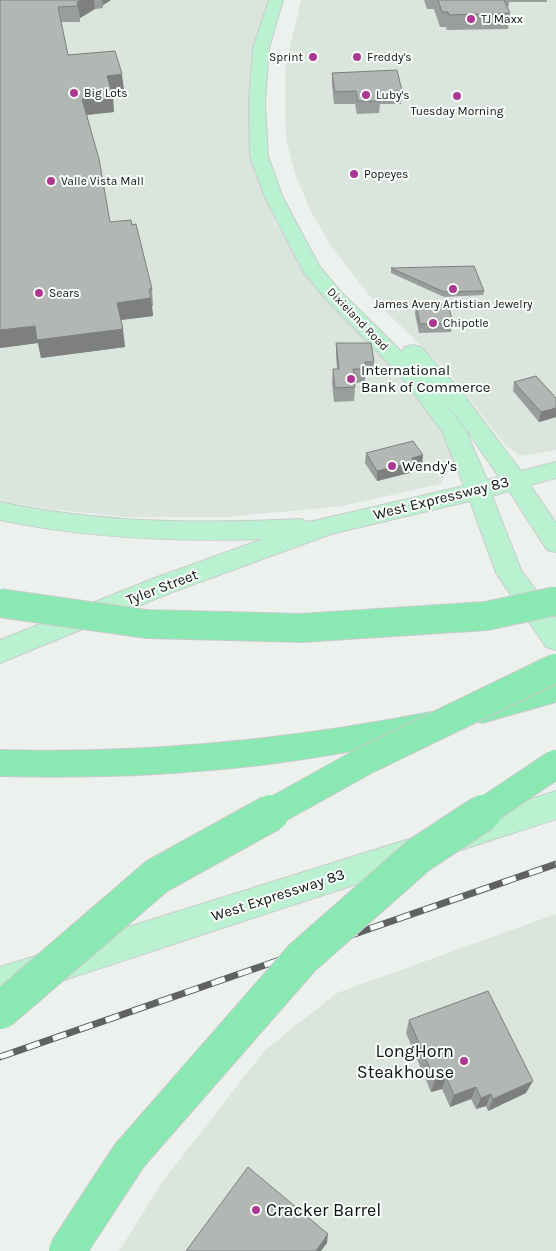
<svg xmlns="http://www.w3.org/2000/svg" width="556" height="1251" font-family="Karla,sans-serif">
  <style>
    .built { fill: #d9e5dd }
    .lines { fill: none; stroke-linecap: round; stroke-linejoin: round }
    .major-casing { stroke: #cacbcb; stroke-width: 2 }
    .highway-casing { stroke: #cacbcb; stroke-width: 2 }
    .major { fill: #b9f1d1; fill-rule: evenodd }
    .highway { fill: #8ae8b3; fill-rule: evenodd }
    .rail-casing { stroke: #5f6261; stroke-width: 7 }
    .rail { stroke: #fafefb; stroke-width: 5; stroke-dasharray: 14; stroke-linecap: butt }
    .highway-bridge-far1-casing { stroke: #cacbcb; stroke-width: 30; stroke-linecap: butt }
    .highway-bridge-casing { stroke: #cacbcb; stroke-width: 38; stroke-linecap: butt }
    .highway-bridge-far1 { stroke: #8ae8b3; stroke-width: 28 }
    .highway-bridge { stroke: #8ae8b3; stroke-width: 36 }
    .wall { fill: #999d9b }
    .shaded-wall { fill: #7d807e }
    .building { fill: #b2b7b4; stroke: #7d807e }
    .poi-dot { fill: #ac3892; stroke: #fafefb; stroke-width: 2 }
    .labels { text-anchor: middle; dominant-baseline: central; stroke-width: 4; stroke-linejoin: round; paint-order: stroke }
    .far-poi-label { font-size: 12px; fill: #101211; stroke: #fafefb; text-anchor: start }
    .far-street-label { font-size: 12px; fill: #101211; stroke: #fafefb }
    .poi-label { font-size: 15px; fill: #101211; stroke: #fafefb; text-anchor: start }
    .street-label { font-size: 15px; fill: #101211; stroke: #fafefb }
    .near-poi-label { font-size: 18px; fill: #101211; stroke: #fafefb; text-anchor: end }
  </style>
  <rect width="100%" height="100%" fill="#ecf1ee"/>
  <!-- built -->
  <g class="built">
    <polygon points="0,0 270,0 258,34 249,87 250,143 259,184 276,224 309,277 394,368 422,401 449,440 455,461 440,484 342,506 229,517 126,517 56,510 0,501"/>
    <polygon points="301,0 556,0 556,450 521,456 507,447 450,374 370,296 333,249 310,210 296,176 287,142 285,117 285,69"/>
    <polygon points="556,914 556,1251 119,1251 163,1181 265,1050 337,993"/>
  </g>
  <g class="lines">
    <defs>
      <g id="major">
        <path d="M269,0H283L269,48L265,103L268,156L283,198L320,267L340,291L402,352L405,347L413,345L421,347L461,391L521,471L556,462V478L530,485L556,523V552L547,550L509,491L492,496L521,570L556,618V650L546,647L496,573L470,501L331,534L170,593L0,663V640L152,579L263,539C174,542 87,538 0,520V502C99,523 199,524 300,519L309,522L464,486L442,431L400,375L326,299L304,273L265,198L250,156L249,103L253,48ZM433,387L463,425L499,477L487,480L465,429Z"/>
        <polygon points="556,791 556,819 461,850 450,846 445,836 450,826"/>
        <polygon points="422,835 433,839 438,849 433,859 0,1001 0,967"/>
      </g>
      <g id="highway">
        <polygon points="556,678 556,702 482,723 472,719 467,711 472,703"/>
        <path d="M431,712L441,715L446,724L441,733C409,743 374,747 341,753C228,773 114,779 0,776V750C146,754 288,740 431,712Z"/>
      </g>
    </defs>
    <!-- major casing -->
    <use href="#major" class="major-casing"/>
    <!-- highway casing -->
    <use href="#highway" class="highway-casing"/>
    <!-- major -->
    <use href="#major" class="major"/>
    <!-- highway -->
    <use href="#highway" class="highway"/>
    <defs>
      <polyline id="rail" points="0,1057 556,864"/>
    </defs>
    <!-- rail casing -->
    <use href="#rail" class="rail-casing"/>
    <!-- rail -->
    <use href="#rail" class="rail"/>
    <defs>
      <g id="highway-bridge-far1">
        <polyline points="0,603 146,624 301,628 486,616 556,601"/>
        <polyline points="269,814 366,760 556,668"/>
        <polyline points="481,814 556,764"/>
      </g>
      <g id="highway-bridge">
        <polyline points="0,1011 157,876 271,813"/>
        <polyline points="67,1251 129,1156 302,958 419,855 483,813"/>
      </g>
    </defs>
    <!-- highway-bridge-far1 casing -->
    <use href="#highway-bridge-far1" class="highway-bridge-far1-casing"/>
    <!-- highway-bridge casing -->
    <use href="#highway-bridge" class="highway-bridge-casing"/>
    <!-- highway-bridge-far1 -->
    <use href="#highway-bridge-far1" class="highway-bridge-far1"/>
    <!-- highway-bridge -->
    <use href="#highway-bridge" class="highway-bridge"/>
  </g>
  <!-- wall -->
  <g class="wall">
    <polygon points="0,0 111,0 103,5 103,8 95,9 80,18 80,22 61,22 68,55 124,90 111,92 114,112 87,115 110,222 152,289 153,306 152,306 153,316 121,320 125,347 41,358 38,343 0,348"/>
    <polygon points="424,0 547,0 547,2 509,2 508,9 510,13 508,29 447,30 446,27 440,27 434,9 427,9"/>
    <polygon points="332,73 402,91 401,104 380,104 379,113 357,114 355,104 334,104 332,85"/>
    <polygon points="391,268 484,291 483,295 444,297 391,273"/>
    <polygon points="416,305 453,323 451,332 419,333 415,314"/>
    <polygon points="336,343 374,362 373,376 365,376 365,382 355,383 355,387 354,401 334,402 332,383 333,369 337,369 336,357"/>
    <polygon points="514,382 556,398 556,417 539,422 513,391"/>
    <polygon points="366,453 422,465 413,467 413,472 377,481 365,463"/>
    <polygon points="409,1020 526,1093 488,1111 486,1106 476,1109 471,1099 450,1107 442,1089 431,1092 406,1033"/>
  </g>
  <!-- shaded-wall -->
  <g class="shaded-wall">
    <polygon points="82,0 94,0 95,9 80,18 77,2"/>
    <polygon points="102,0 111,0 103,5"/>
    <polygon points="122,74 124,90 109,92 107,76"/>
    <polygon points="113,96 114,112 84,115 82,99"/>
    <polygon points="151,298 153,316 120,320 117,303"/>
    <polygon points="35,326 123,329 125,347 41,358 38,343 0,348 0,330"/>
    <polygon points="556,408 556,417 539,422 541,412"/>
    <polygon points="423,455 422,465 413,467 413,472 377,481 377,471 412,458"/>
    <polygon points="446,1077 442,1089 431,1092 435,1080"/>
    <polygon points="533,1081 526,1093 488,1111 493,1099"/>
    <polygon points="476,1087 471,1099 450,1107 454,1095"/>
    <polygon points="491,1094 486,1106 476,1109 481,1098"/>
    <polygon points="328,1234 327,1243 321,1251 316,1251"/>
  </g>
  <!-- building -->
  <g class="building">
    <polygon points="0,0 82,0 77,2 78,6 58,7 68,55 115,51 122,74 107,76 113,96 82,99 99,159 110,222 131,220 132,225 136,224 152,289 149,289 151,298 117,303 123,329 37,340 35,326 0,330"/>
    <polygon points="438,0 504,0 510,13 449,15 448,12 442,12"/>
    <polygon points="397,70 402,91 378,92 380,101 358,101 356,91 335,92 332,73"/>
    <polygon points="474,266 484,291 444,292 391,268"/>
    <polygon points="448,304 453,323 420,324 416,305"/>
    <polygon points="336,343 371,343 374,362 365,362 366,369 353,369 355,387 335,388 333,369 339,369"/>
    <polygon points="536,376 556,398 556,408 541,412 514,382"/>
    <polygon points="413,441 423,455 412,458 414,462 377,471 366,453"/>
    <polygon points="488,991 533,1081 493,1099 491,1094 481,1098 476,1087 454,1095 446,1077 435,1080 409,1020"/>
    <polygon points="248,1167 328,1234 316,1251 186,1251"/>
  </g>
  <!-- markers -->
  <g class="poi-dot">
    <circle cx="471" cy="19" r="5"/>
    <circle cx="313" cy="57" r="5"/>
    <circle cx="357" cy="57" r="5"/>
    <circle cx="74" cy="93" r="5"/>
    <circle cx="366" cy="95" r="5"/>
    <circle cx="457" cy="96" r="5"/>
    <circle cx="354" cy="174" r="5"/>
    <circle cx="51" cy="181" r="5"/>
    <circle cx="453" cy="289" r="5"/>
    <circle cx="39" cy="293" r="5"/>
    <circle cx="433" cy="323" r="5"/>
    <circle cx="351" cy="379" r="5"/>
    <circle cx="392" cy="466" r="5"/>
    <circle cx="464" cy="1061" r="5"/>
    <circle cx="256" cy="1210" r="5"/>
  </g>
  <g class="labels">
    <!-- far-poi labels -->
    <g class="far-poi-label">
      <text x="481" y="19">TJ Maxx</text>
      <text x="303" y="57" text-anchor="end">Sprint</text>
      <text x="367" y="57">Freddy's</text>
      <text x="84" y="93">Big Lots</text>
      <text x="376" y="95">Luby's</text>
      <text x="457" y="111" text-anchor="middle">Tuesday Morning</text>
      <text x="364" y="174">Popeyes</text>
      <text x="61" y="181">Valle Vista Mall</text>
      <text x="49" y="293">Sears</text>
      <text x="453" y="304" text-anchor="middle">James Avery Artistian Jewelry</text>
      <text x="443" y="323">Chipotle</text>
    </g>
    <!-- far-street labels -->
    <g class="far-street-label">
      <text transform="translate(358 319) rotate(46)">Dixieland Road</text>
    </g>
    <!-- poi labels -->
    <g class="poi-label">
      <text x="361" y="370">International<tspan x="361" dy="17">Bank of Commerce</tspan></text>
      <text x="402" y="466">Wendy's</text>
    </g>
    <!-- street labels -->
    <g class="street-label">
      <text transform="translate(441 498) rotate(-14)">West Expressway 83</text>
      <text transform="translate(162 587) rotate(-21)">Tyler Street</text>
      <text transform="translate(278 895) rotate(-18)">West Expressway 83</text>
    </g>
    <!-- near-poi labels -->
    <g class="near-poi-label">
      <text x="454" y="1051">LongHorn<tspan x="454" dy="21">Steakhouse</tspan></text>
      <text x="266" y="1210" text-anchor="start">Cracker Barrel</text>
    </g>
  </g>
</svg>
